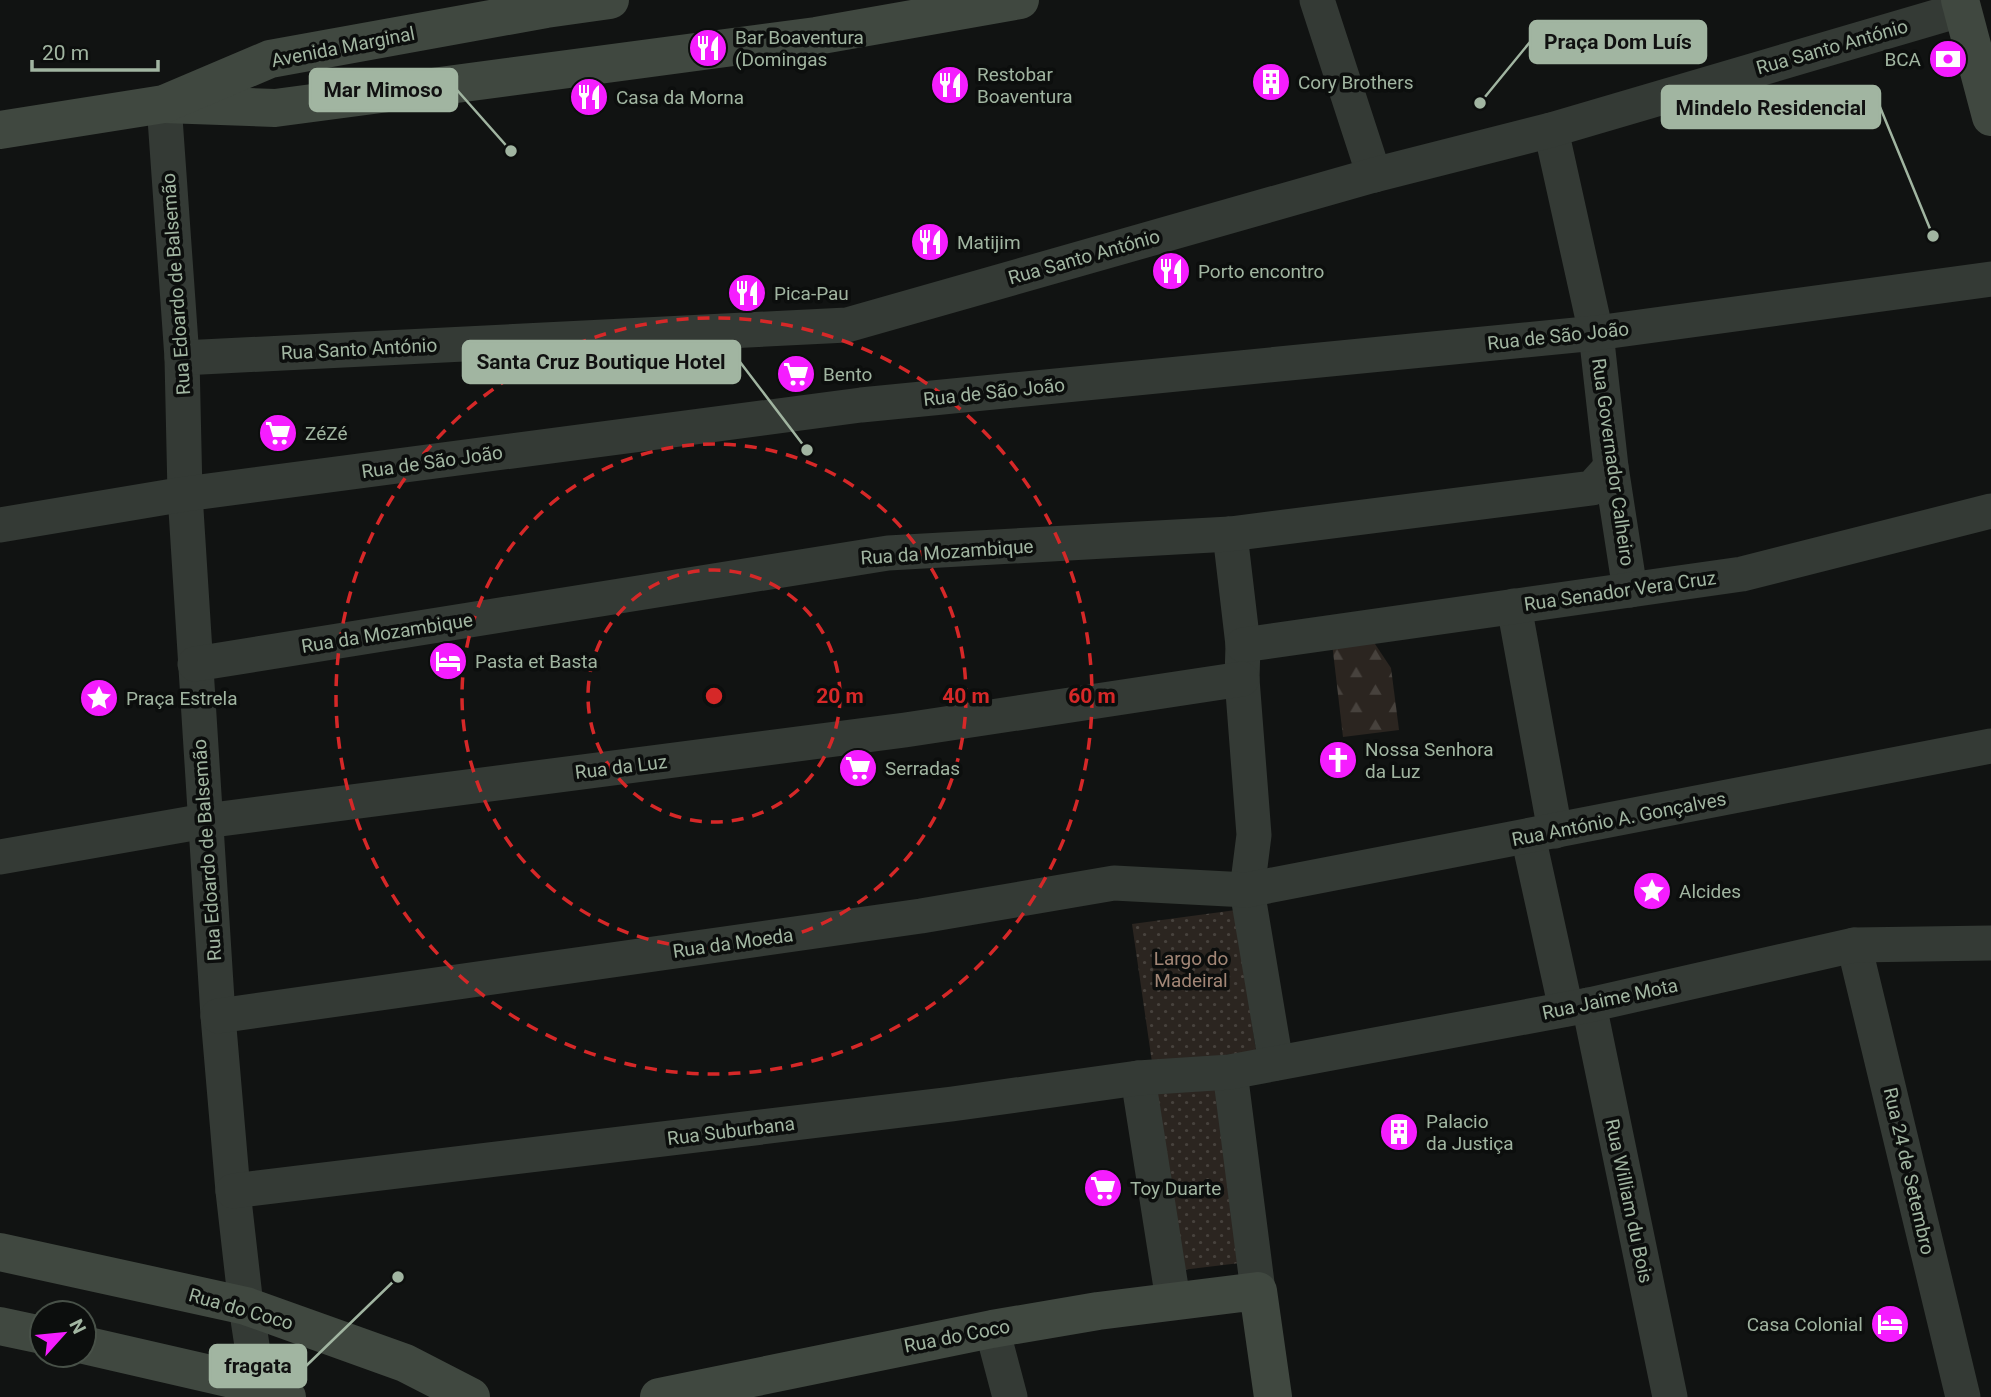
<svg xmlns="http://www.w3.org/2000/svg" width="1991" height="1397" font-family="Roboto,sans-serif">
  <style>
    .forest { fill: url(#forest-firs) }
    .park { fill: url(#park-dots) }
    .lines { fill: none; stroke-linecap: round; stroke-linejoin: round }
    .street { stroke: #343a35; stroke-width: 35 }
    .secondary { stroke: #404840; stroke-width: 38 }
    .ring { fill: none; stroke: #d62828; stroke-width: 3.5; stroke-dasharray: 12 9 }
    .labels { text-anchor: middle; dominant-baseline: central; stroke-width: 7; stroke-linejoin: round; paint-order: stroke }
    .poi-label { font-size: 19px; fill: #a1b5a1; stroke: #0c0e0d; text-anchor: start }
    .street-label { font-size: 19px; fill: #a1b5a1; stroke: #0c0e0d }
    .park-label { font-size: 19px; fill: #a28676; stroke: #0c0e0d }
    .centre { fill: #d62828; stroke: #0c0e0d; stroke-width: 3.5 }
    .ring-label { font-size: 21px; text-anchor: middle; font-weight: bold; fill: #d62828; stroke: #0c0e0d; stroke-width: 7; stroke-linejoin: round; paint-order: stroke }
    .leader { fill: none; stroke: #a1b5a1; stroke-width: 2.5 }
    .callout-dot { fill: #a1b5a1; stroke: #0c0e0d; stroke-width: 2.5 }
    .callout { fill: #a1b5a1; stroke: #a1b5a1; stroke-width: 2.5 }
    .callout-label { font-size: 21px; text-anchor: middle; font-weight: bold; fill: #111 }
  </style>
  <defs>
    <pattern id="forest-firs" width="22" height="20" patternUnits="userSpaceOnUse" patternTransform="scale(1.75)"><rect width="22" height="20" fill="#2b2520"/><path d="M5 1l3.5 6h-7zM16 11l3.5 6h-7z" fill="#47423d"/></pattern>
    <pattern id="park-dots" width="8" height="8" patternUnits="userSpaceOnUse" patternTransform="scale(1.75)"><rect width="8" height="8" fill="#2b2520"/><path d="M2 2h.1M6 6h.1" fill="none" stroke="#47423d" stroke-width="1.8" stroke-linecap="round"/></pattern>
  </defs>
  <rect width="100%" height="100%" fill="#111312"/>
  <!-- forest -->
  <polygon class="forest" points="1371,638 1391,668 1399,730 1343,737 1332,643"/>
  <!-- park -->
  <polygon class="park" points="1236,910 1256,1051 1211,1057 1240,1263 1182,1270 1132,924"/>
  <g class="lines">
    <!-- street -->
    <g class="street">
      <polyline points="1317,0 1374,175"/>
      <polyline points="164,104 182,358 185,494 218,1016 233,1191 246,1306 258,1385"/>
      <polyline points="1551,130 1596,333 1611,467 1630,590"/>
      <polyline points="182,358 847,325 1374,175 1551,130 1963,9"/>
      <polyline points="0,525 185,494 861,405 1596,333 1991,279"/>
      <polyline points="1230,534 1243,645 1242,679 1254,835 1247,890 1276,1063"/>
      <polyline points="1514,606 1555,831"/>
      <polyline points="1243,645 1742,574 1991,511"/>
      <polyline points="195,664 888,553 1230,534 1592,488 1611,467"/>
      <polyline points="1528,836 1566,1009"/>
      <polyline points="0,857 205,821 905,730 1242,679"/>
      <polyline points="1854,945 1963,1397"/>
      <polyline points="1589,1005 1670,1397"/>
      <polyline points="218,1016 921,916 1114,883 1247,890 1991,746"/>
      <polyline points="1230,1072 1258,1291"/>
      <polyline points="1138,1078 1173,1300"/>
      <polyline points="233,1191 952,1104 1138,1078 1230,1072 1589,1005 1854,945 1991,943"/>
      <polyline points="992,1329 1010,1397"/>
    </g>
    <!-- secondary -->
    <g class="secondary">
      <polyline points="1960,0 1991,117"/>
      <polyline points="164,104 275,108 816,36 1020,0"/>
      <polyline points="0,130 164,104 270,59 546,9 610,0"/>
      <polyline points="0,1252 246,1306 405,1363 471,1397"/>
      <polyline points="0,1326 42,1335"/>
      <polyline points="84,1345 258,1385 287,1397"/>
      <polyline points="659,1397 992,1329 1098,1311 1258,1291 1273,1397"/>
    </g>
  </g>
  <!-- distance rings -->
  <g class="ring">
    <circle cx="714" cy="696" r="126"/>
    <circle cx="714" cy="696" r="252"/>
    <circle cx="714" cy="696" r="378"/>
  </g>
  <!-- icons -->
  <defs>
    <symbol id="restaurant-disc" viewBox="-11 -11 22 22"><circle r="9.5" fill="#f51dff" stroke="#0c0e0d"/><path d="M-5-6h1v4h1v-4h1v4h1v-4h1v5L-1.5 .5V6h-2V.5L-5-1ZM5-6V6H3V1.5H1.5Q1.5-4 5-6Z" fill="#fff"/></symbol>
    <symbol id="bank-disc" viewBox="-11 -11 22 22"><circle r="9.5" fill="#f51dff" stroke="#0c0e0d"/><path d="M-6-4H6V4H-6ZM0-2.3a2.3 2.3 0 1 0 0 4.6a2.3 2.3 0 1 0 0-4.6Z" fill="#fff"/></symbol>
    <symbol id="building-disc" viewBox="-11 -11 22 22"><circle r="9.5" fill="#f51dff" stroke="#0c0e0d"/><path d="M-4-6H4V6H1V3H-1V6H-4ZM-2.5-4.3h1.7v1.8h-1.7ZM.8-4.3h1.7v1.8H.8ZM-2.5-1h1.7V.8h-1.7ZM.8-1h1.7V.8H.8Z" fill="#fff"/></symbol>
    <symbol id="supermarket-disc" viewBox="-11 -11 22 22"><circle r="9.5" fill="#f51dff" stroke="#0c0e0d"/><path d="M-6-5.5h2.5l.6 2H6L4.5 2H-2.5L-4.4-4H-6ZM-1.5 3.2a1.3 1.3 0 1 0 .1 0ZM3 3.2a1.3 1.3 0 1 0 .1 0Z" fill="#fff"/></symbol>
    <symbol id="hotel-disc" viewBox="-11 -11 22 22"><circle r="9.5" fill="#f51dff" stroke="#0c0e0d"/><path d="M-6-4.5h1.5V1H6V5H4.5V3h-9V5H-6ZM-4 0a1.8 1.8 0 1 1 3.6 0ZM.5 0V-2.5h3Q6-2.5 6 0Z" fill="#fff"/></symbol>
    <symbol id="sight-disc" viewBox="-11 -11 22 22"><circle r="9.5" fill="#f51dff" stroke="#0c0e0d"/><path d="M0-6L1.8-2.2L6-1.7L2.9 1.2L3.7 5.4L0 3.3L-3.7 5.4L-2.9 1.2L-6-1.7L-1.8-2.2Z" fill="#fff"/></symbol>
    <symbol id="church-disc" viewBox="-11 -11 22 22"><circle r="9.5" fill="#f51dff" stroke="#0c0e0d"/><path d="M-1.2-6h2.4v3.5h3.3v2.4h-3.3V6h-2.4V-.1h-3.3v-2.4h3.3Z" fill="#fff"/></symbol>
  </defs>
  <g fill-rule="evenodd">
    <use href="#restaurant-disc" x="686" y="26" width="44" height="44"/>
    <use href="#bank-disc" x="1926" y="37" width="44" height="44"/>
    <use href="#building-disc" x="1249" y="60" width="44" height="44"/>
    <use href="#restaurant-disc" x="928" y="63" width="44" height="44"/>
    <use href="#restaurant-disc" x="567" y="75" width="44" height="44"/>
    <use href="#restaurant-disc" x="908" y="220" width="44" height="44"/>
    <use href="#restaurant-disc" x="1149" y="249" width="44" height="44"/>
    <use href="#restaurant-disc" x="725" y="271" width="44" height="44"/>
    <use href="#supermarket-disc" x="774" y="352" width="44" height="44"/>
    <use href="#supermarket-disc" x="256" y="411" width="44" height="44"/>
    <use href="#hotel-disc" x="426" y="639" width="44" height="44"/>
    <use href="#sight-disc" x="77" y="676" width="44" height="44"/>
    <use href="#church-disc" x="1316" y="738" width="44" height="44"/>
    <use href="#supermarket-disc" x="836" y="746" width="44" height="44"/>
    <use href="#sight-disc" x="1630" y="869" width="44" height="44"/>
    <use href="#building-disc" x="1377" y="1110" width="44" height="44"/>
    <use href="#supermarket-disc" x="1081" y="1166" width="44" height="44"/>
    <use href="#hotel-disc" x="1868" y="1302" width="44" height="44"/>
  </g>
  <g class="labels">
    <!-- poi labels -->
    <g class="poi-label">
      <text x="735" y="37">Bar Boaventura<tspan x="735" dy="22">(Domingas</tspan></text>
      <text x="1921" y="59" text-anchor="end">BCA</text>
      <text x="977" y="74">Restobar<tspan x="977" dy="22">Boaventura</tspan></text>
      <text x="1298" y="82">Cory Brothers</text>
      <text x="616" y="97">Casa da Morna</text>
      <text x="957" y="242">Matijim</text>
      <text x="1198" y="271">Porto encontro</text>
      <text x="774" y="293">Pica-Pau</text>
      <text x="823" y="374">Bento</text>
      <text x="305" y="433">ZéZé</text>
      <text x="475" y="661">Pasta et Basta</text>
      <text x="126" y="698">Praça Estrela</text>
      <text x="1365" y="749">Nossa Senhora<tspan x="1365" dy="22">da Luz</tspan></text>
      <text x="885" y="768">Serradas</text>
      <text x="1679" y="891">Alcides</text>
      <text x="1426" y="1121">Palacio<tspan x="1426" dy="22">da Justiça</tspan></text>
      <text x="1130" y="1188">Toy Duarte</text>
      <text x="1863" y="1324" text-anchor="end">Casa Colonial</text>
    </g>
    <!-- street labels -->
    <g class="street-label">
      <text transform="translate(343 47) rotate(-11)">Avenida Marginal</text>
      <text transform="translate(1832 47) rotate(-16)">Rua Santo António</text>
      <text transform="translate(1084 257) rotate(-16)">Rua Santo António</text>
      <text transform="translate(176 284) rotate(-94)">Rua Edoardo de Balsemão</text>
      <text transform="translate(1558 336) rotate(-6)">Rua de São João</text>
      <text transform="translate(359 349) rotate(-3)">Rua Santo António</text>
      <text transform="translate(994 392) rotate(-6)">Rua de São João</text>
      <text transform="translate(432 462) rotate(-8)">Rua de São João</text>
      <text transform="translate(1613 462) rotate(82)">Rua Governador Calheiro</text>
      <text transform="translate(947 552) rotate(-4)">Rua da Mozambique</text>
      <text transform="translate(1620 591) rotate(-8)">Rua Senador Vera Cruz</text>
      <text transform="translate(387 633) rotate(-9)">Rua da Mozambique</text>
      <text transform="translate(621 767) rotate(-7)">Rua da Luz</text>
      <text transform="translate(1619 819) rotate(-11)">Rua António A. Gonçalves</text>
      <text transform="translate(207 850) rotate(-94)">Rua Edoardo de Balsemão</text>
      <text transform="translate(733 943) rotate(-8)">Rua da Moeda</text>
      <text transform="translate(1610 999) rotate(-12)">Rua Jaime Mota</text>
      <text transform="translate(731 1131) rotate(-7)">Rua Suburbana</text>
      <text transform="translate(1909 1171) rotate(77)">Rua 24 de Setembro</text>
      <text transform="translate(1629 1201) rotate(78)">Rua William du Bois</text>
      <text transform="translate(241 1309) rotate(16)">Rua do Coco</text>
      <text transform="translate(957 1336) rotate(-11)">Rua do Coco</text>
    </g>
    <!-- park labels -->
    <g class="park-label">
      <text x="1191" y="958">Largo do<tspan x="1191" dy="22">Madeiral</tspan></text>
    </g>
  </g>
  <circle cx="714" cy="696" r="10" class="centre"/>
  <g class="ring-label">
    <text x="840" y="703">20 m</text>
    <text x="966" y="703">40 m</text>
    <text x="1092" y="703">60 m</text>
  </g>
  <!-- callouts -->
  <path class="leader" d="M1480 103L1530 42M511 151L457 90M1933 236L1880 107M807 450L740 362M398 1277L306 1366"/>
  <g class="callout-dot">
    <circle cx="1480" cy="103" r="7"/>
    <circle cx="511" cy="151" r="7"/>
    <circle cx="1933" cy="236" r="7"/>
    <circle cx="807" cy="450" r="7"/>
    <circle cx="398" cy="1277" r="7"/>
  </g>
  <g class="callout">
    <rect x="1530" y="21" width="176" height="42" rx="7"/>
    <rect x="310" y="69" width="147" height="42" rx="7"/>
    <rect x="1662" y="86" width="218" height="42" rx="7"/>
    <rect x="463" y="341" width="277" height="42" rx="7"/>
    <rect x="210" y="1345" width="96" height="42" rx="7"/>
  </g>
  <g class="callout-label">
    <text x="1618" y="49">Praça Dom Luís</text>
    <text x="383" y="97">Mar Mimoso</text>
    <text x="1771" y="115">Mindelo Residencial</text>
    <text x="601" y="369">Santa Cruz Boutique Hotel</text>
    <text x="258" y="1373">fragata</text>
  </g>
  <!-- north arrow -->
  <g transform="translate(63 1334) rotate(63)"><circle r="33" fill="#0c0e0d" stroke="#485148" stroke-width="2"/>
  <path d="M0-5L12 26L0 18L-12 26Z" fill="#f51dff"/>
  <text y="-10" font-size="19" font-weight="bold" text-anchor="middle" fill="#a1b5a1">N</text>
  </g>
  <!-- scale -->
  <path d="M32 60v10h126v-10" fill="none" stroke="#a1b5a1" stroke-width="3.5"/>
  <text x="42" y="60" font-size="21" fill="#a1b5a1" stroke="#0c0e0d" stroke-width="5" paint-order="stroke">20 m</text>
</svg>
